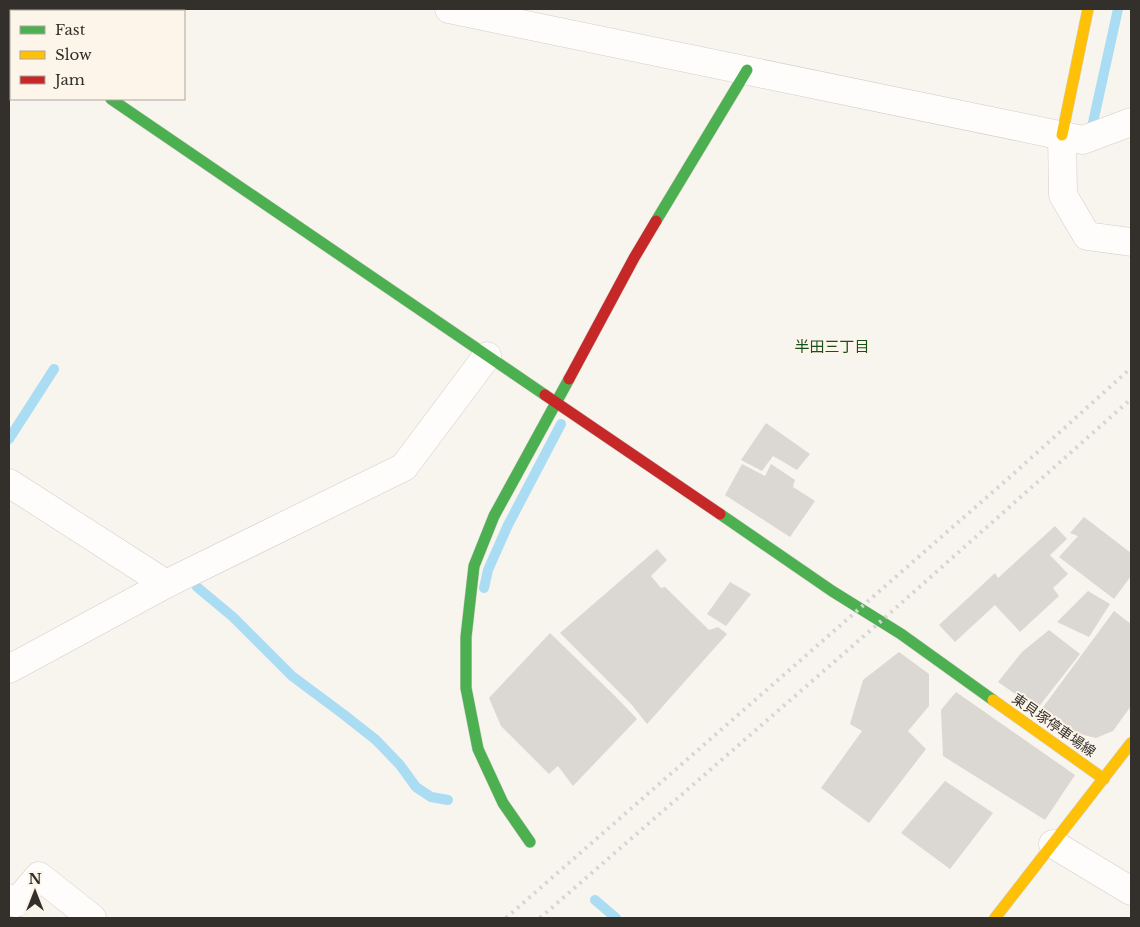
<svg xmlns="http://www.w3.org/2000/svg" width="1140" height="927" font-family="'Libre Baskerville','Noto Sans JP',serif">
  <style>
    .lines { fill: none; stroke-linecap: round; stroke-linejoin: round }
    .stream { stroke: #aaddf3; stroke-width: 10 }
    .building { fill: #dbd7d2 }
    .street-casing { stroke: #d2cec9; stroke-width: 29 }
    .fast-casing { stroke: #d2cec9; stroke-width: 12 }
    .slow-casing { stroke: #d2cec9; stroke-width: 12 }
    .jam-casing { stroke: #d2cec9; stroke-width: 12 }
    .street { stroke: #fefdfc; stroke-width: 28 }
    .fast { stroke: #4caf50; stroke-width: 11 }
    .slow { stroke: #ffc107; stroke-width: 11 }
    .jam { stroke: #c62828; stroke-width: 11 }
    .rail { stroke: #d7d5d4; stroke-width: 4; stroke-dasharray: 2.5 5; stroke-linecap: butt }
    .labels { text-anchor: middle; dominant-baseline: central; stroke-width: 4; stroke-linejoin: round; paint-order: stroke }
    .street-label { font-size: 14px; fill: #33302b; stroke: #fdf5e9 }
    .neighbourhood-label { font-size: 15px; fill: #184f1b; stroke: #fdf5e9 }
  </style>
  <rect width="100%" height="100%" fill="#f8f4ee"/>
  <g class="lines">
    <!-- stream -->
    <g class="stream">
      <polyline points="1092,127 1118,9"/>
      <polyline points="9,439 54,369"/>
      <polyline points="197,587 233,617 292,676 343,714 376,740 400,765 416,787 431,797 448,800"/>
      <polyline points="484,588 488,570 508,525 561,424"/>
      <polyline points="595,900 616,918"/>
    </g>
  </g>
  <!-- building -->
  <g class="building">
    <polygon points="766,423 810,454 797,470 773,456 762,471 741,460"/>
    <polygon points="742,464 765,476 771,464 795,480 793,487 815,501 790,537 725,495"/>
    <polygon points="1084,517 1131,553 1131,576 1114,599 1059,557 1078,536 1070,533"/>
    <polygon points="1055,526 1067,539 1050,555 1068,574 1053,588 1059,596 1020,632 995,605 955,642 939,625 995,573 998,578"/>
    <polygon points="657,549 667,560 651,576 661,588 665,587 709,630 718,627 727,634 647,724 632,705 560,633"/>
    <polygon points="730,582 751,594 726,626 707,614"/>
    <polygon points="1088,591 1110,604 1089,637 1057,622"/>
    <polygon points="1114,611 1131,624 1131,706 1113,731 1096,738 1071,732 1041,710"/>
    <polygon points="1049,630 1080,654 1037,709 998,682 1022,652"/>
    <polygon points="550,633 616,697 637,719 573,786 558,766 549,774 501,726 489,698"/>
    <polygon points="899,652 929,674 929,706 908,731 926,749 869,823 821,788 862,731 850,724 863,680"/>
    <polygon points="956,692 1075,775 1045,820 943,756 941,710"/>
    <polygon points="945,781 993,813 950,869 901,833"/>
  </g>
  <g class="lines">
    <defs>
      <g id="street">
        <polyline points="449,9 1083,140 1131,122"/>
        <polyline points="1062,135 1063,195 1087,236 1131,242"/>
        <polyline points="9,483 166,584"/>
        <polyline points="9,669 166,584 404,467 487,356"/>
        <polyline points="1053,844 1131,891"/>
        <polyline points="9,898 16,903 39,876 92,918"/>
      </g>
      <g id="fast">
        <polyline points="111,99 545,395"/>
        <polyline points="656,221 747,70"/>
        <polyline points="720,514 832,591 901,634 993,700"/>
        <polyline points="530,842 503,803 478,749 466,688 466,637 474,566 494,516 569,379"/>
      </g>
      <g id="slow">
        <polyline points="1062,135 1088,9"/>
        <polyline points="993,700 1104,779"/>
        <polyline points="995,918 1131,743"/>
      </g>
      <g id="jam">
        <polyline points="9,29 11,31"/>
        <polyline points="569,379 634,258 656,221"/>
        <polyline points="545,395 720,514"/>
      </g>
    </defs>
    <!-- street casing -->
    <use href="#street" class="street-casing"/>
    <!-- fast casing -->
    <use href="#fast" class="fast-casing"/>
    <!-- slow casing -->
    <use href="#slow" class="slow-casing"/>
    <!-- jam casing -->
    <use href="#jam" class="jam-casing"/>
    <!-- street -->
    <use href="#street" class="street"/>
    <!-- fast -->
    <use href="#fast" class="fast"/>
    <!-- slow -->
    <use href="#slow" class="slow"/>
    <!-- jam -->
    <use href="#jam" class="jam"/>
    <!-- rail -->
    <g class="rail">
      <polyline points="506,918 1011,476 1131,368"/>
      <polyline points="540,918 880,622 1131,399"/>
    </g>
  </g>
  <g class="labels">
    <!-- street labels -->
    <g class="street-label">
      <text transform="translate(1054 725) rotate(35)">東貝塚停車場線</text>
    </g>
    <!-- neighbourhood labels -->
    <g class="neighbourhood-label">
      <text x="832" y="346">半田三丁目</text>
    </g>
  </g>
  <!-- border -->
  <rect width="1140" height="927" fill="none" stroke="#33302b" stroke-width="20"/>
  <!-- legend -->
  <rect x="10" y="10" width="175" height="90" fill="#fdf5e9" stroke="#aca69d"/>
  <rect x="20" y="26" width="25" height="8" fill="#4caf50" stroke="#aca69d"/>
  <text x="55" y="35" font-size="15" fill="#33302b">Fast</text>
  <rect x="20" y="51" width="25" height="8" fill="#ffc107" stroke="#aca69d"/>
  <text x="55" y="60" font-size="15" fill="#33302b">Slow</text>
  <rect x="20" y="76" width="25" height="8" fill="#c62828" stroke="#aca69d"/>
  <text x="55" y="85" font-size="15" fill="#33302b">Jam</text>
  <!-- north arrow -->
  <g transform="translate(35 892)" stroke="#fdf5e9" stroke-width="4" paint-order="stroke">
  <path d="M0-4L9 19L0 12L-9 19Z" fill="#33302b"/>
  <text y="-8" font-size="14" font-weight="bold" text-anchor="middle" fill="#33302b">N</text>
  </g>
</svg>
